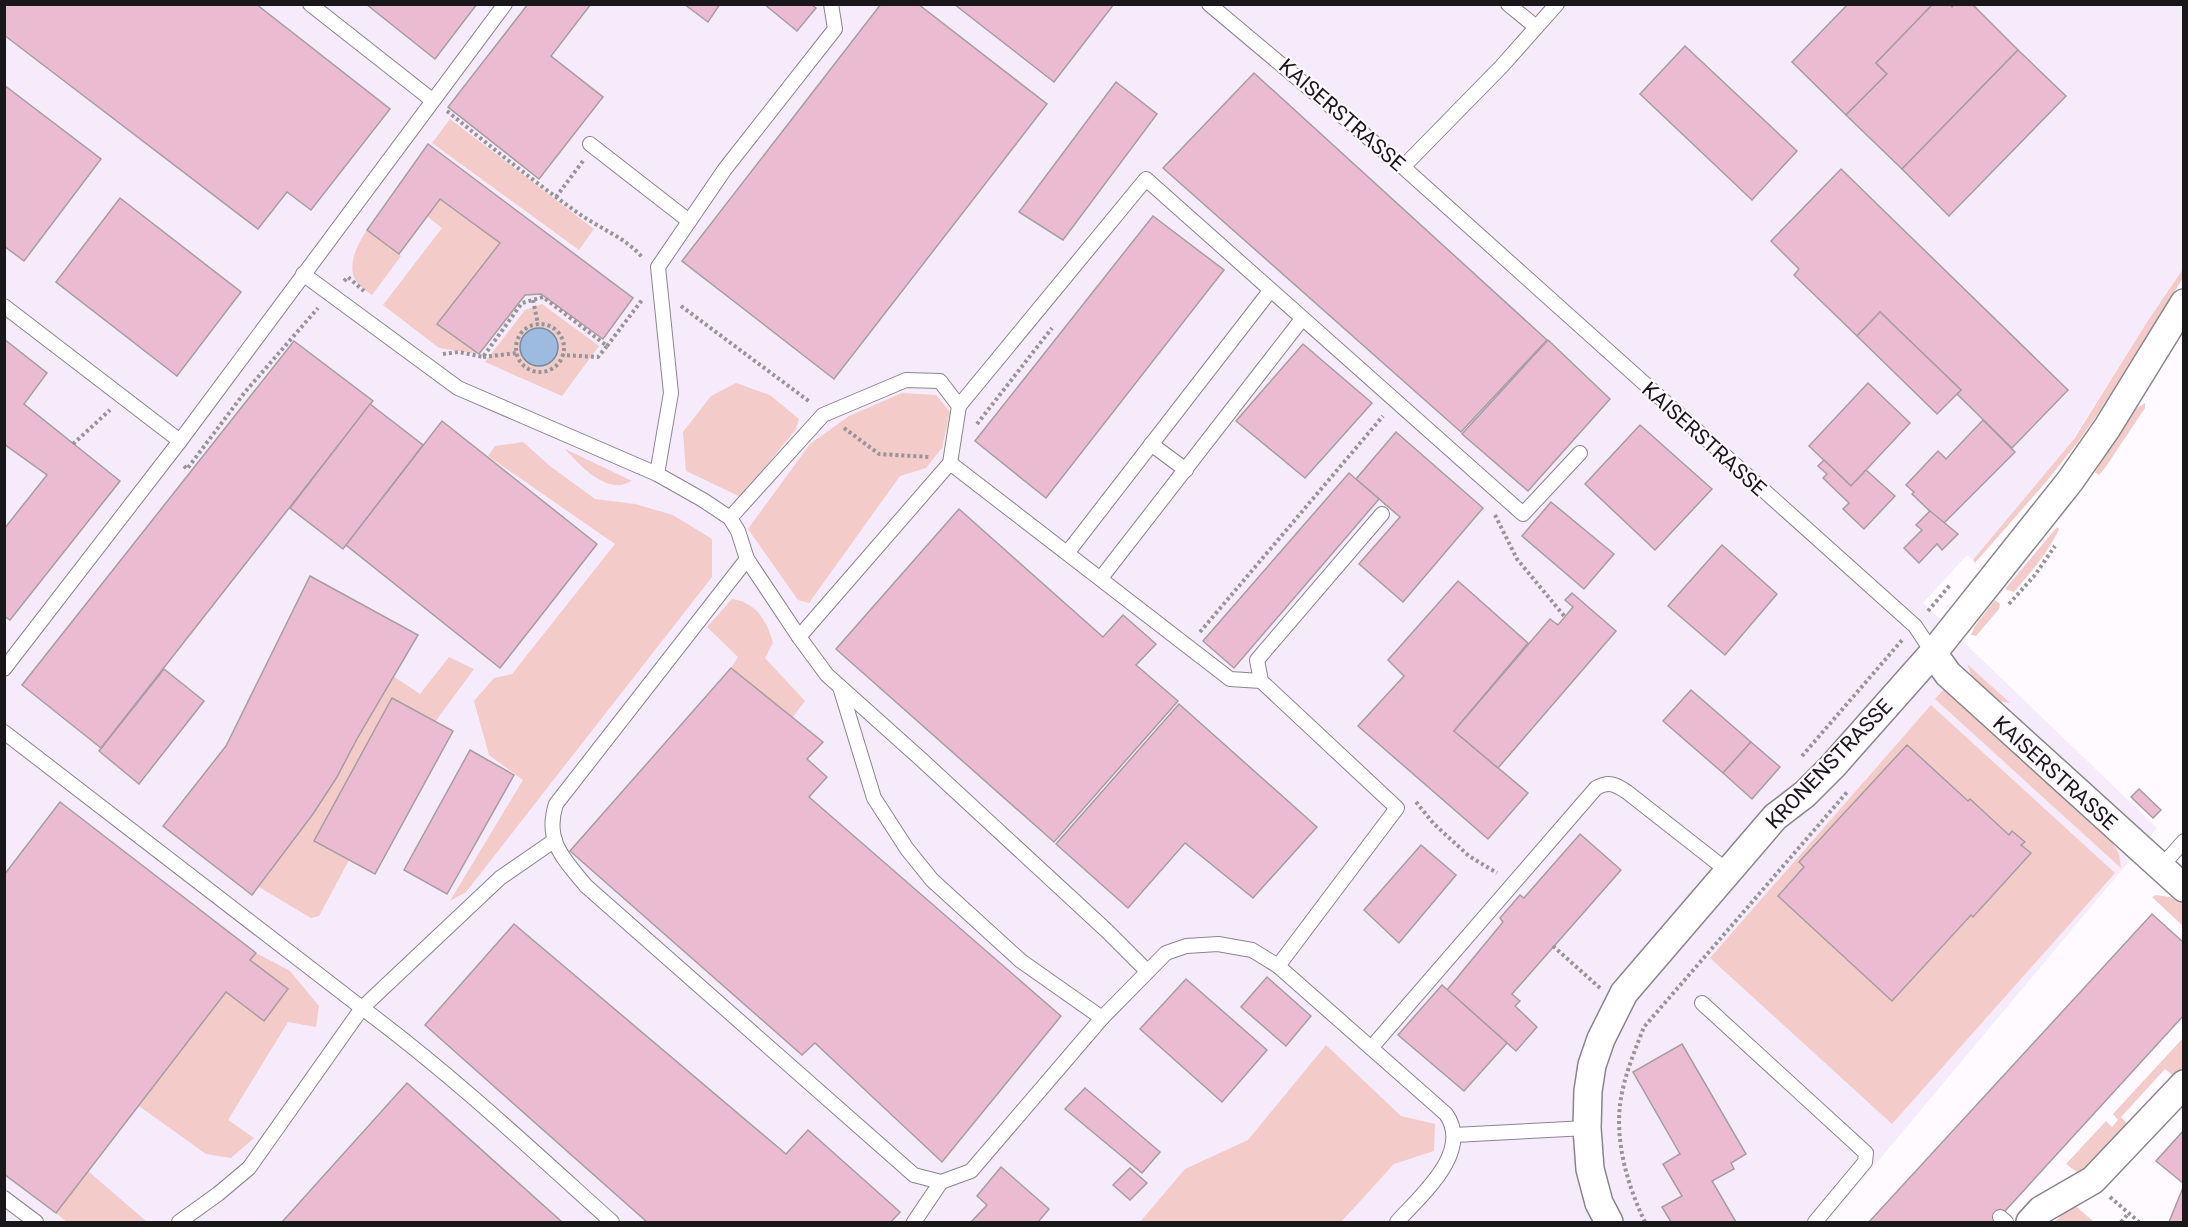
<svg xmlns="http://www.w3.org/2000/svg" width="2188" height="1227" font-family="Roboto,sans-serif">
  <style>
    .built { fill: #f6ebfa }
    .green { fill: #f3cbc8 }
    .water { fill: #9cbbde; stroke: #758aa3; stroke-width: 1.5 }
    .building { fill: #ebbcd1; stroke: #a79da1; stroke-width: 1.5 }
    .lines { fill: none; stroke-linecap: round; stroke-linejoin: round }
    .lane-casing { stroke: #8a858c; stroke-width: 16 }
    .street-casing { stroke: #8a858c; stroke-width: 30 }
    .path { stroke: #979498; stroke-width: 4; stroke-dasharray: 3 3; stroke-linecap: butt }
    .lane { stroke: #fff; stroke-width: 14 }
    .street { stroke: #fff; stroke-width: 27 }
    .labels { text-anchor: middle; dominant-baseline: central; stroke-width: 4.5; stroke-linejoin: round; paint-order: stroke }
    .street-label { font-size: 21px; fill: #19171a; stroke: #fefaff }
  </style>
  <rect width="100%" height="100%" fill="#fefaff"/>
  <!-- built -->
  <polygon class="built" points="5,5 2183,5 2183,269 2147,322 2063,455 1973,560 1967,555 1923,603 2157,828 1827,1222 5,1222"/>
  <!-- green -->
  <g class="green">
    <polygon points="450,119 594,229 579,250 432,143"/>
    <polygon points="440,199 500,243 479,354 439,348 383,305 442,228 427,216"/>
    <path d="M367,230L401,256L372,295C365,290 357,285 354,277C348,262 359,242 367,230Z"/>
    <polygon points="2183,269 2183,278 2097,415 2078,442 2046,482 1975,563 1973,560 2074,439 2147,322"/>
    <polygon points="542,304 599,346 562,396 485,362 525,310"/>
    <polygon points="736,383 770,395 799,419 796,429 741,497 686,471 683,432 711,396"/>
    <polygon points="902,393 936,395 950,412 942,448 926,468 900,476 809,603 798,600 748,529 810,444 849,416"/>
    <polygon points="2145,403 2145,408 2105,468 2099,475 2095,472 2131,415 2136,409"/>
    <polygon points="523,442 550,466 595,499 635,504 673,515 712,539 712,577 466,892 450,901 523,780 489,755 474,701 494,678 512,674 615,544 488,456 495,446"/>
    <path d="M565,449L632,481C628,482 622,486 618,485C597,485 578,463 565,449Z"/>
    <path d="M2057,527L2059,529C2048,553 2031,572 2014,592L2005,589Z"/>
    <path d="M732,599C756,602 767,621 773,643L765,658L805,701L792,718L731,668L738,657L707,627Z"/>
    <polygon points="1995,600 2000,604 1999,609 1976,636 1971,635 1975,626"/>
    <polygon points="449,657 474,669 435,722 392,698 314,841 349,860 319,916 311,918 259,887 313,814 393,676 420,694"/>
    <polygon points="1967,664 2010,703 1992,700 1973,679"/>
    <polygon points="1944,689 2112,842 2119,854 2121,868 1935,699"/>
    <polygon points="1931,705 2115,873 1892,1124 1710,958"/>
    <polygon points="2156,895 2170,897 2183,904 2183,926 2152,897"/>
    <polygon points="256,953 290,971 319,1006 316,1027 288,1022 228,1120 254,1138 231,1158 206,1154 139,1106"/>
    <polygon points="2183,1038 2183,1074 2178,1080 2165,1069 2121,1117 2133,1129 2090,1167 2077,1172 2066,1164 2106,1121 2112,1127 2118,1120 2113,1114"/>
    <polygon points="1326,1045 1401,1116 1435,1124 1434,1151 1394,1164 1341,1222 1140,1222 1185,1169 1248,1140"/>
    <polygon points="88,1171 147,1222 67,1222 56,1213"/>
    <polygon points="2072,1203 2094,1222 2055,1222"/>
  </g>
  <!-- water -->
  <circle class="water" cx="539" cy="347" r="19"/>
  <!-- building -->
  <g class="building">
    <polygon points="4,4 256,4 390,109 311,210 287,192 258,229 4,35"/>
    <polygon points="366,4 477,4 435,59"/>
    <polygon points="528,4 591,4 551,56 603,97 539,179 448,107"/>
    <polygon points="684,4 720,4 708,22"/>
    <polygon points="764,4 811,4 816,8 797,31"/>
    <polygon points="881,4 918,4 1047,104 834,379 682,261"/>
    <polygon points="954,4 1114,4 1054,82"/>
    <polygon points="1848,4 1933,4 1876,63 1887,74 1846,115 1792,62"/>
    <polygon points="1933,4 1950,4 1952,7 1954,4 1972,4 2018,50 1902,169 1846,115 1887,74 1876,63"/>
    <polygon points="1685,46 1797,151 1752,200 1640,94"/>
    <polygon points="2018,50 2066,96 1949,216 1902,169"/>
    <polygon points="1254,73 1547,340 1461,432 1163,168"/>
    <polygon points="1116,82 1157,114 1063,240 1019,212"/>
    <polygon points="4,85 101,159 24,261 4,246"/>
    <polygon points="428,144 633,298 603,339 541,294 525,295 479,354 437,324 500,243 440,199 399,254 367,230"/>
    <polygon points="1841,169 2068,390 2012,448 1957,394 1961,390 1880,312 1857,336 1794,275 1799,269 1771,241"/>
    <polygon points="120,198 241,292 177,376 56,282"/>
    <polygon points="1153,216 1224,270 1046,498 975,441"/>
    <polygon points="1880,312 1961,390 1937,414 1857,336"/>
    <polygon points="4,339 47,373 24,404 120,481 10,620 4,616 4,529 47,475 4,444"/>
    <polygon points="1548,340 1610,399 1528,491 1462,434"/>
    <polygon points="294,341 373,401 101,748 22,685"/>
    <polygon points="1303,344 1372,403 1305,478 1236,421"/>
    <polygon points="1868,383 1910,423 1851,486 1809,446"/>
    <polygon points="370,404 423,445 343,549 290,508"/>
    <polygon points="1983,420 2015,452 1943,524 1912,494 1914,492 1906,485 1938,451 1946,459"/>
    <polygon points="442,421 597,544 500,668 346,545"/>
    <polygon points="1640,425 1712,489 1655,550 1585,484"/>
    <polygon points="1396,432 1483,508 1403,602 1359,564 1400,517 1356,479"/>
    <polygon points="1824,460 1851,486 1866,470 1895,496 1864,529 1843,509 1849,503 1823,478 1827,474 1818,466"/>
    <polygon points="1349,473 1379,499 1234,668 1203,641"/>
    <polygon points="1551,502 1614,554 1584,589 1522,536"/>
    <polygon points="959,509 1103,637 1123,615 1156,644 1136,665 1178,701 1054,842 836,649"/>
    <polygon points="1930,511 1958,534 1942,550 1937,544 1919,563 1904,548 1922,530 1916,525"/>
    <polygon points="1722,545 1777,594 1725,655 1668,606"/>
    <polygon points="310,576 418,635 358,737 337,777 313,814 252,895 163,826 226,746"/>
    <polygon points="1458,581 1528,643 1454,731 1528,793 1488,839 1358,726 1404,676 1388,660"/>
    <polygon points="1572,593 1616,631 1498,768 1454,731 1550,619 1558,625 1573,607 1565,600"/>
    <polygon points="731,668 823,742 807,759 827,777 809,797 1061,1016 942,1162 815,1043 802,1055 570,851"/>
    <polygon points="164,669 204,701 139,784 99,751"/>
    <polygon points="1691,690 1751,742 1723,773 1663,721"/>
    <polygon points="392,698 453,731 375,874 314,841"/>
    <polygon points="1179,704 1317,827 1253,898 1185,843 1128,908 1056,844"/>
    <polygon points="1751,742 1780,767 1752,799 1723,773"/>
    <polygon points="1907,745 1968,801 1970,799 2009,835 2012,831 2025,842 2021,845 2031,853 1973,917 1971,915 1892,1001 1778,896 1804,867 1799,862"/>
    <polygon points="470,750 514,775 447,894 404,870"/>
    <polygon points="2139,789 2161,810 2153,818 2131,797"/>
    <polygon points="60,802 256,953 250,960 288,989 264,1021 226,992 56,1213 4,1174 4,875"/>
    <polygon points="1580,834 1621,870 1512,994 1520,1001 1515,1006 1537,1027 1516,1051 1447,990 1503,922 1500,918 1520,895 1524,898"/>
    <polygon points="1421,845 1456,875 1399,943 1364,910"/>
    <polygon points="2152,914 2184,943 2184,1015 1995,1222 1869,1222"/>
    <polygon points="514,924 786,1154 808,1130 900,1212 891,1222 647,1222 425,1025"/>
    <polygon points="1267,977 1311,1016 1286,1046 1241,1007"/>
    <polygon points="1186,979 1267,1050 1222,1102 1140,1029"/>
    <polygon points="1442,985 1507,1043 1464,1091 1398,1035"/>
    <polygon points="1682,1044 1746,1154 1731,1163 1734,1169 1712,1181 1736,1222 1671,1222 1662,1207 1682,1196 1663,1164 1680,1154 1633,1072"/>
    <polygon points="407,1083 562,1222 282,1222"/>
    <polygon points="1085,1088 1160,1152 1142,1173 1065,1109"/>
    <polygon points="2184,1130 2184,1184 2156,1161"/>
    <polygon points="1001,1167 1049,1209 1038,1222 971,1222 987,1205 977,1196"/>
    <polygon points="1130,1168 1147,1183 1130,1200 1113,1185"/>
    <polygon points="2184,1185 2184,1222 2169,1222"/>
  </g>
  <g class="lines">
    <defs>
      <g id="lane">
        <polyline points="310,4 432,100"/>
        <polyline points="1209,4 1403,167 1915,626 1933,653"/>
        <polyline points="1508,4 1536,27"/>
        <polyline points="590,144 689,221"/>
        <polyline points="1403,167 1501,67 1557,4"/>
        <polyline points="303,274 458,388 657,474 703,500 730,518 738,531 747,559 799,637 827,675 923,761 1107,931 1147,971"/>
        <polyline points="4,306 180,441"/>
        <polyline points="1151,444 1186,470"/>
        <polyline points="950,463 1230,679 1261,681"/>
        <polyline points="657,474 671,393 658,267 725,169 835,29 831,4"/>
        <polyline points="730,518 823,415 906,380 940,381 959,406 1146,179 1523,514 1580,453"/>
        <polyline points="1068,552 1270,291"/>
        <path d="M747,559L556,804C544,841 564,859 586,886L914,1175L941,1182L971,1171L1102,1018L1166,953L1186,946L1218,944L1252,950L1278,966L1446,1114C1473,1152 1420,1196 1397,1222"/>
        <polyline points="1101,578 1302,319"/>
        <polyline points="799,637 950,463 959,406"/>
        <polyline points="4,669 180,441 505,4"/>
        <polyline points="840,687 874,798 907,849 932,880 1021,961 1102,1018"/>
        <polyline points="4,732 362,1008 249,1168 218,1194 179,1222"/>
        <path d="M555,840L500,878L362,1008C450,1073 531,1149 612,1222"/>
        <polyline points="2160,868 2184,841"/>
        <polyline points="1278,966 1397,808 1261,681 1257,660 1382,514"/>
        <polyline points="1702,1003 1866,1153 1865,1162 1815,1222"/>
        <path d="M1371,1048L1596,788C1609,781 1615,784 1627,792L1729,872"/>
        <polyline points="1454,1135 1587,1128"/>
        <polyline points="4,1198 36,1222"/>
        <polyline points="2000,1217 2006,1222"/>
        <polyline points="914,1222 941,1182"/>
      </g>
      <g id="street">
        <polyline points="1933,653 1948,674 2184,888"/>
        <polyline points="1609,1222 1599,1203 1590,1169 1587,1128 1588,1091 1592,1065 1601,1039 1624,993 1775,817 1805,794 1832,767 1933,653 2070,481 2107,428 2184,303"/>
        <polyline points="2030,1222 2041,1210 2093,1180 2184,1084"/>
      </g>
    </defs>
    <!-- lane casing -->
    <use href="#lane" class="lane-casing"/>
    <!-- street casing -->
    <use href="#street" class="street-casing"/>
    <!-- path -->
    <g class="path">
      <path d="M447,111C490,146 533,181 578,213C599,228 626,238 642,257"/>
      <polyline points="556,197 583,161"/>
      <polyline points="344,281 348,277 365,292"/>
      <polyline points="533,300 538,324"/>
      <polyline points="681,306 810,402"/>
      <circle cx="540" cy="348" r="24"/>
      <polyline points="607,346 642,300"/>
      <polyline points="443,354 459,352 483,357 522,303 543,297 607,346 598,357 563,355"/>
      <polyline points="483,357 517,353"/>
      <polyline points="977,424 1052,328"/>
      <polyline points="844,428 879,454 930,457"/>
      <polyline points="73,444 110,410"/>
      <polyline points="184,466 187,469 245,392 318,308"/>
      <polyline points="1495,515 1517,559 1565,617"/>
      <polyline points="2009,604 2035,575 2055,546"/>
      <polyline points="1928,611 1950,585"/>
      <polyline points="1200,632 1383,416"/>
      <polyline points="1802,756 1903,639"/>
      <polyline points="1416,802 1434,824 1469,856 1497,873"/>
      <polyline points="1553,946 1600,988"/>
      <polyline points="2110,1197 2139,1222"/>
      <path d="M1645,1222C1627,1185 1614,1139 1621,1098C1625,1074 1635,1050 1644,1027L1848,791"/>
      <polyline points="2121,1222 2129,1213"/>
    </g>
    <!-- lane -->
    <use href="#lane" class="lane"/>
    <!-- street -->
    <use href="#street" class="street"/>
  </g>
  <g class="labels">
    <!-- street labels -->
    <g class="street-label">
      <text transform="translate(1342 115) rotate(41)">KAISERSTRASSE</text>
      <text transform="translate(1704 439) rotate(42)">KAISERSTRASSE</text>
      <text transform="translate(1829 764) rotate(-46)">KRONENSTRASSE</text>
      <text transform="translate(2055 773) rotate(42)">KAISERSTRASSE</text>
    </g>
  </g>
  <!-- border -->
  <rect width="2188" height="1227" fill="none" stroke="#19171a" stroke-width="12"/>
</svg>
